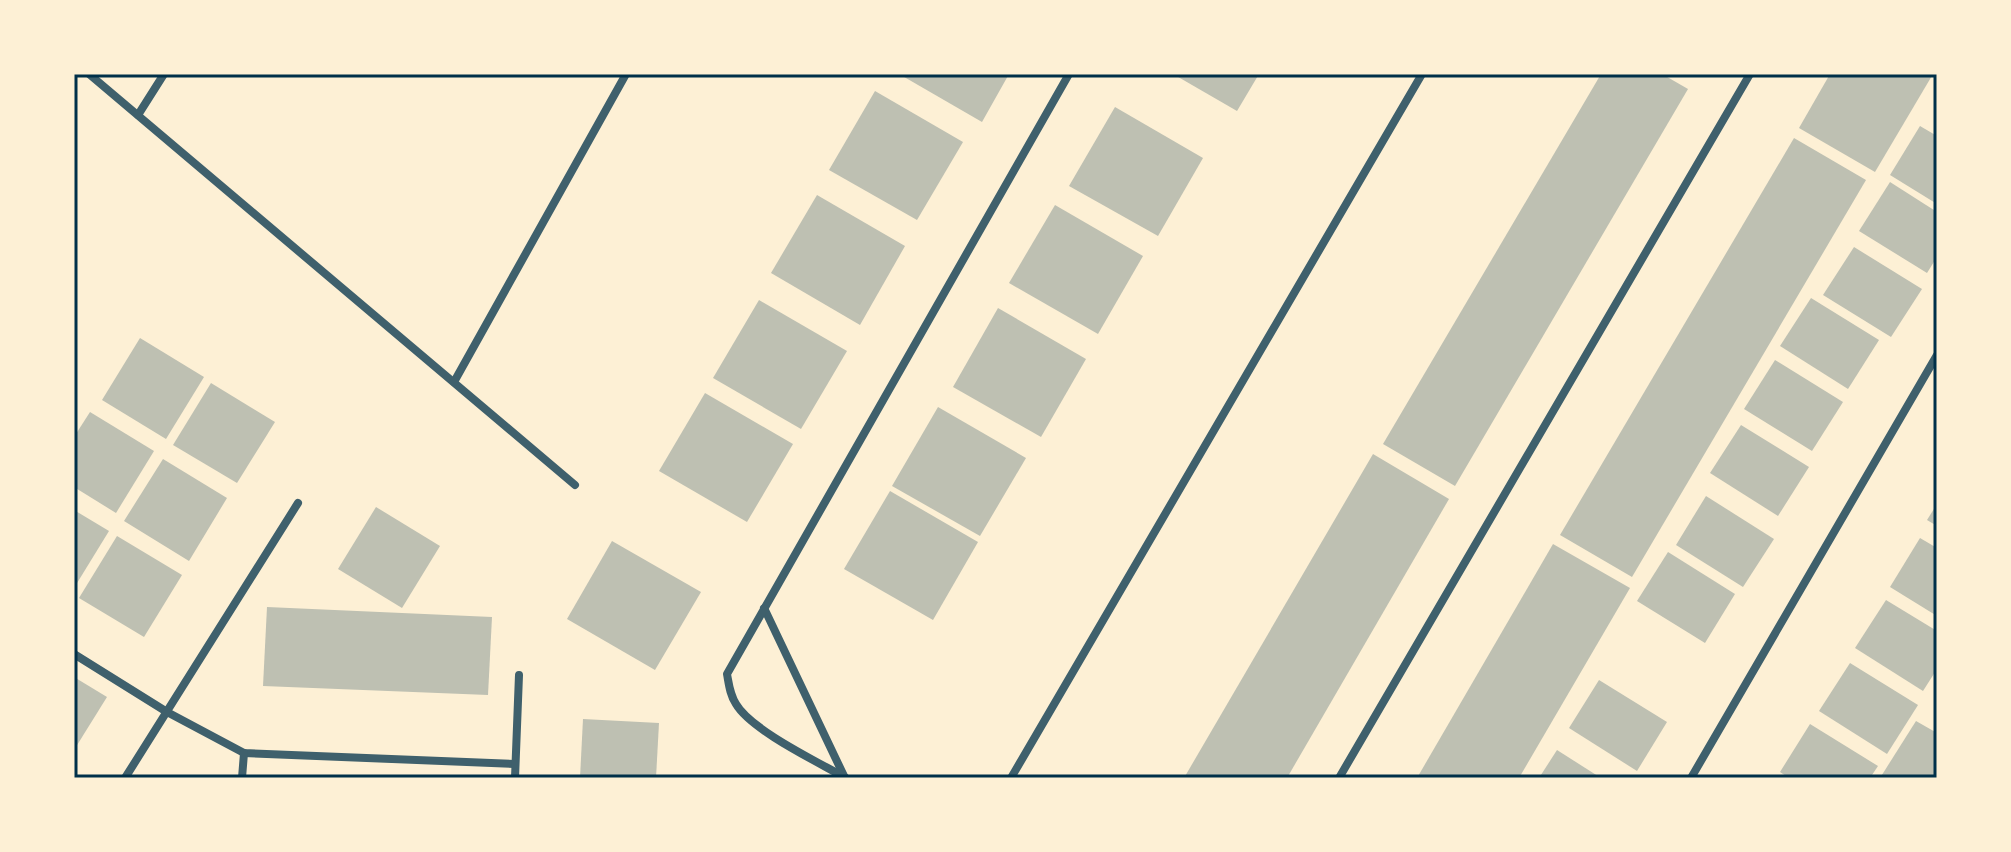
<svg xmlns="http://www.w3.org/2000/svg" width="2011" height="852" font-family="Cabin,sans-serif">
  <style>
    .building { fill: #bec0b2 }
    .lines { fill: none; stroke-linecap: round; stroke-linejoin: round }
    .minor { stroke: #3f606c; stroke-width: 8 }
    .neatline { fill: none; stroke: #003049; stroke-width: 3 }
  </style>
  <rect width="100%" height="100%" fill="#fdf0d5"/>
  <!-- building -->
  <g class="building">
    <polygon points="899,74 1009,74 982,122"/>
    <polygon points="1173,74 1259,74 1237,111"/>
    <polygon points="1601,74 1662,74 1688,89 1455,486 1383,444"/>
    <polygon points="1830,74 1933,74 1875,172 1799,128"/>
    <polygon points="875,91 963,142 917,220 829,170"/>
    <polygon points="1115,107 1203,158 1158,236 1069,186"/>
    <polygon points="1920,126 1937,136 1937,204 1890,175"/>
    <polygon points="1794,138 1866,180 1632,577 1560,535"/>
    <polygon points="1890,182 1937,212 1937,257 1927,273 1859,231"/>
    <polygon points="817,195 905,246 860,325 771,273"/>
    <polygon points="1055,205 1143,256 1098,334 1009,283"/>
    <polygon points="1854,247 1922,289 1891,337 1823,295"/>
    <polygon points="1811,298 1879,340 1848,389 1780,346"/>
    <polygon points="759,300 847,351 801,429 713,378"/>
    <polygon points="998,308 1086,359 1041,437 953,387"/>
    <polygon points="140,338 204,377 166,439 102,400"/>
    <polygon points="1775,360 1843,402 1812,451 1744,409"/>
    <polygon points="211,383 275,422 237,483 173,445"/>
    <polygon points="705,393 793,444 747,522 659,471"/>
    <polygon points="938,407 1026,458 980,536 892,486"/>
    <polygon points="90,412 154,451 116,513 74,487 74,437"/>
    <polygon points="1741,425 1809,467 1778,516 1710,473"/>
    <polygon points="1373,454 1449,499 1287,778 1184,778"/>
    <polygon points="163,459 227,498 189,561 124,521"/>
    <polygon points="890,491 978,542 933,620 844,569"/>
    <polygon points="1706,496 1774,539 1743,587 1676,545"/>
    <polygon points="1937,504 1937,526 1927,520"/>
    <polygon points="376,507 440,546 402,608 338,569"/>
    <polygon points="74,510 109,531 74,588"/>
    <polygon points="117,536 182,575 144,637 79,598"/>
    <polygon points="1920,538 1937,548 1937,616 1890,587"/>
    <polygon points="612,541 701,592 655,670 567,619"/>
    <polygon points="1553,544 1630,588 1519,778 1417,778"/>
    <polygon points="1668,552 1735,594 1705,643 1637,601"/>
    <polygon points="1886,600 1937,631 1937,669 1923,691 1855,648"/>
    <polygon points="267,607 492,617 488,695 263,686"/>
    <polygon points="1850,663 1918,705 1887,754 1819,711"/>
    <polygon points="74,677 107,697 74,750"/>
    <polygon points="1599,680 1667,722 1637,771 1569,728"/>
    <polygon points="583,719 659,723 656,778 580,778"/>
    <polygon points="1916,721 1937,733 1937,778 1880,778"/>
    <polygon points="1810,724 1878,766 1870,778 1789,778 1780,772"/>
    <polygon points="1557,750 1601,778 1539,778"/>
  </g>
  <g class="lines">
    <!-- minor -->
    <g class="minor">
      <polyline points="89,74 575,485"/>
      <polyline points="138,115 164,74"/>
      <polyline points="454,382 626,74"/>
      <polyline points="764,608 844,776"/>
      <polyline points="74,654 167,712 244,753 515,764"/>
      <polyline points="125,778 298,503"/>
      <polyline points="242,778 244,753"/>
      <polyline points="515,778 519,675"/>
      <path d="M846,778C818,762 751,730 736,704C730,695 729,685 727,674L1069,74"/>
      <polyline points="1011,778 1422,74"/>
      <polyline points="1339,778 1750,74"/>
      <polyline points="1691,778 1937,355"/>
    </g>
  </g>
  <!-- border -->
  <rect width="2011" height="852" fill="none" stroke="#fdf0d5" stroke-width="152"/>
  <rect x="76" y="76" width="1859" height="700" class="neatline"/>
</svg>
